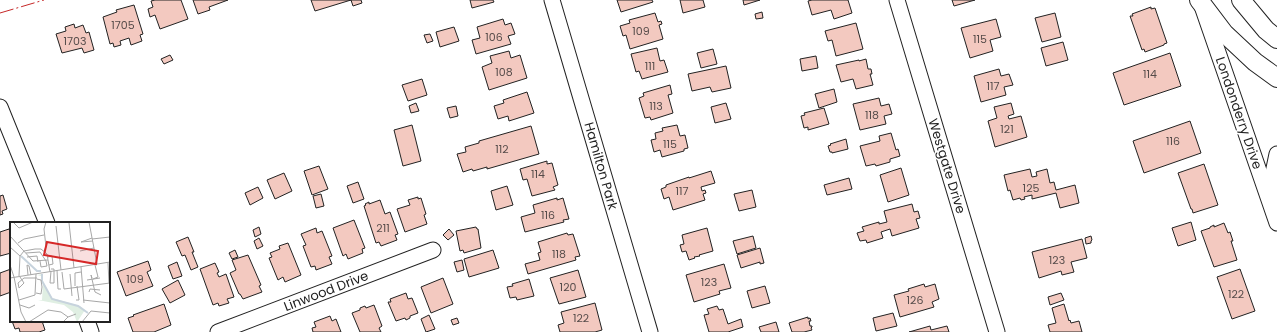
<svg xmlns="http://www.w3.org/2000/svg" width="1277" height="332" font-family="Poppins,sans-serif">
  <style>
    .building { fill: #f3c9c0; stroke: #222 }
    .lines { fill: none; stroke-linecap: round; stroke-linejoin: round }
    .minor-casing { stroke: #222; stroke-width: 17 }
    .tertiary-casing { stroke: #222; stroke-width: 20 }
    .minor { stroke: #fff; stroke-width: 15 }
    .tertiary { stroke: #fff; stroke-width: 18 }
    .power { stroke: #c62828; stroke-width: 1; stroke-dasharray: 14 3 2 3; stroke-linecap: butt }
    .labels { text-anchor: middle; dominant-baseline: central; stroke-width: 3; stroke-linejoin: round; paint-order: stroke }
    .number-label { font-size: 11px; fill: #564c4a }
    .street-label { font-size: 13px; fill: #222; stroke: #fff }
    .inset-river { fill: none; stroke: #c7d3dd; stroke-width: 2 }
    .inset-road { fill: none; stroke: #a7a7a7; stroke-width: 1 }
    .view { fill: #d62828; fill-opacity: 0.15; stroke: #d62828; stroke-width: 2 }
    .inset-edge { fill: none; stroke: #222; stroke-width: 2 }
  </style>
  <rect width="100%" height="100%" fill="#fff"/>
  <!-- building -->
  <g class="building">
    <polygon points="155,0 181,0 188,19 160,29 155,15 150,17 148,9 153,7 151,1"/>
    <polygon points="193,0 228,0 209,7 210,10 198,14"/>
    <polygon points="311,0 351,0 315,11"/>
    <polygon points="351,0 361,0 362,3 353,6"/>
    <polygon points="470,0 493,0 494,2 472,8"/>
    <polygon points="617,0 652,0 653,2 621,12"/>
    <polygon points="680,0 703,0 705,7 683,13"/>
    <polygon points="743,0 760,0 744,5"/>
    <polygon points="812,0 848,0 852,13 834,19 831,10 812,15 808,1"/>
    <polygon points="952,0 975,0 954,6"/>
    <polygon points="134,5 143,34 140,35 142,41 131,45 129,38 120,41 121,45 114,47 113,43 110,44 103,17 117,12 116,10"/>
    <polygon points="1151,7 1151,9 1155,8 1167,43 1164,44 1164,45 1145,52 1144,49 1142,50 1130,16 1133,16 1132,14"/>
    <polygon points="762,12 763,18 756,19 755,14"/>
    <polygon points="655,13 658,22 661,21 662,24 659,25 663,39 630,49 626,35 623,36 620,26 630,23 629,20"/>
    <polygon points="1055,13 1061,37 1042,42 1035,18"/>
    <polygon points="503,19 505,25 511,23 515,34 508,36 511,44 476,54 472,40 480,38 477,27"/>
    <polygon points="996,19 1001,37 990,40 993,51 970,58 961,28"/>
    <polygon points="856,23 863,49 836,56 832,40 828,41 825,31"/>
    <polygon points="74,24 75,28 83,25 86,33 89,32 94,50 84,53 82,48 62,53 56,34 66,31 65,27"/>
    <polygon points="454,27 459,41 440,47 436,32"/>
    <polygon points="430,34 433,41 427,43 424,35"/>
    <polygon points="1063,42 1068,60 1046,66 1041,48"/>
    <polygon points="657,48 660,61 664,60 668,72 642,79 639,71 636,72 631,54"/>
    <polygon points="713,49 717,64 701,68 697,53"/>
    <polygon points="509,51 511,58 520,55 527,78 489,90 482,67 492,63 490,56"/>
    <polygon points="1170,53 1181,86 1124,105 1113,73"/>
    <polygon points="170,55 173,60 164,64 161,59"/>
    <polygon points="816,56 818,68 802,71 800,59"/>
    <polygon points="866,59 868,69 871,69 872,74 870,74 873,85 856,89 853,79 841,82 836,65 859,60 859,61"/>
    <polygon points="726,66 731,88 712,92 710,87 692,91 688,74"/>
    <polygon points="999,69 1001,76 1009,74 1013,85 1004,87 1006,95 981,102 974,76"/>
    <polygon points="422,79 427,95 408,101 402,85"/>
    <polygon points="670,85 672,94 668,95 673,113 651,120 650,117 645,118 639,98 644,96 643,93"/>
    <polygon points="834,89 837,102 819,108 815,94"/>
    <polygon points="527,92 534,113 509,121 508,116 498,119 494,106 504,103 503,100"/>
    <polygon points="879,98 881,106 889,104 892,114 884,116 886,124 860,130 853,104"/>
    <polygon points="416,103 419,111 411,113 409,106"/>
    <polygon points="726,103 731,119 715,123 711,107"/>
    <polygon points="1011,103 1014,114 1008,116 1009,119 1021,116 1027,137 995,147 988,121 997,118 994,107"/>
    <polygon points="456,106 458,116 450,118 447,108"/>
    <polygon points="824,108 829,124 808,130 808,127 804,128 801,116 805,115 804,113"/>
    <polygon points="1190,121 1201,153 1144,173 1133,141"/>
    <polygon points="412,125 421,161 403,166 394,130"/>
    <polygon points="677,125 680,136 685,135 688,148 684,149 684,151 662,157 660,150 654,152 651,140 656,139 655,133 663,131 662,128"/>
    <polygon points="531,126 539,154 487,169 487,167 473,171 472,169 463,172 457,154 466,152 465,147 479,143 479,141"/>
    <polygon points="891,133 896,150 898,149 900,156 890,159 890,162 876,166 875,164 866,166 860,146 880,141 879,136"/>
    <polygon points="846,139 848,149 832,153 832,152 830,152 828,146 831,145 830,144"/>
    <polygon points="547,161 547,164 552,163 558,185 553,187 555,190 532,196 527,179 523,180 520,169"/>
    <polygon points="1204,164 1218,205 1193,213 1192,209 1191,209 1178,173"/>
    <polygon points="319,166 328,189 312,195 304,171"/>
    <polygon points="901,168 909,195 888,202 880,175"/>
    <polygon points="1030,169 1032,177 1037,176 1036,172 1047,169 1050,183 1054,182 1056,190 1075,185 1079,203 1060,208 1056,193 1032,199 1032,195 1024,197 1025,199 1021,200 1020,198 1013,200 1010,190 1008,191 1004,175"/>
    <polygon points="711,171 715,183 701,187 702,191 705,190 706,193 703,194 705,200 673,210 669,197 664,199 661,189 666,187 666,185 689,177 689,178"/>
    <polygon points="284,173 292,191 275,199 267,180"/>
    <polygon points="849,178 852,189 827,195 824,185"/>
    <polygon points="358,182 364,199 353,203 347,186"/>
    <polygon points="507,186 513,205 496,210 491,191"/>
    <polygon points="258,187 263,198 250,205 245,193"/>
    <polygon points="752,190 756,207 739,211 734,194"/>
    <polygon points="321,194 324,206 316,208 313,196"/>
    <polygon points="3,195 7,209 2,211 3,214 0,215 0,196"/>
    <polygon points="418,197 418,199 421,198 426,214 424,215 427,224 405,232 397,209 410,205 408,200"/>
    <polygon points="557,198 557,200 563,198 569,219 563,220 564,222 525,232 521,217 535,213 533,205"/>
    <polygon points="380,200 385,214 390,212 398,234 395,235 397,240 381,246 379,242 376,243 364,206 366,205 365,204 369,202 369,204"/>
    <polygon points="912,204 914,212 918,211 920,218 916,219 919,228 892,236 890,229 881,232 883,238 867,243 866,240 860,241 857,233 864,231 862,227 879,222 879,224 887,222 884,211"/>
    <polygon points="354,220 365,248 362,249 363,253 348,259 346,254 343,256 333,228"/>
    <polygon points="1191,222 1196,240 1178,246 1172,228"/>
    <polygon points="1224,223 1228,233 1230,232 1233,241 1231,241 1237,260 1214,267 1201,231 1210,228 1210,227 1214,225 1214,227"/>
    <polygon points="259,227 261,234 255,237 253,230"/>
    <polygon points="476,227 477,229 478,229 481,248 464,253 463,250 460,251 456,231"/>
    <polygon points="316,228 317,233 322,231 332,256 329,257 332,264 316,270 315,266 311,267 303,246 306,245 301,234"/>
    <polygon points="707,228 713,251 699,255 700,256 694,257 695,258 689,260 686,251 682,252 680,245 684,244 682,235"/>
    <polygon points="9,229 11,234 11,253 0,256 0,232"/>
    <polygon points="449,229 454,235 448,240 443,235"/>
    <polygon points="567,233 568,235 573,234 580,256 575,257 576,260 528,274 525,264 540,260 538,253 541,252 538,242"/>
    <polygon points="753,236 756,248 737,254 733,241"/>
    <polygon points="1091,236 1092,240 1091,241 1091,243 1086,244 1085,238"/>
    <polygon points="188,237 194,252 192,252 198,267 191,270 185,255 182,256 176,242"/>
    <polygon points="259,238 263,246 257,249 254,241"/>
    <polygon points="1082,239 1087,258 1071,262 1074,272 1062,275 1061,271 1039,278 1032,252"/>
    <polygon points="288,243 301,275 285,282 283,277 278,280 269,258 272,257 270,253 280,249 279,246"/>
    <polygon points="760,248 764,263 760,264 760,262 741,268 737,255"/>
    <polygon points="235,250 238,257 232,259 229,253"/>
    <polygon points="493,250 499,268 469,277 464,259"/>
    <polygon points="248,255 261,285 259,286 262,292 243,299 240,294 239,294 230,273 236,270 232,260"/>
    <polygon points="462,260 464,270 457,272 454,262"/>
    <polygon points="148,261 151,270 147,272 153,286 126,296 117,272"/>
    <polygon points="177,262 182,276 173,279 168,266"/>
    <polygon points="215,263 219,272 217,273 219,277 226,274 234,297 227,299 229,303 219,306 218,303 213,305 200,269"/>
    <polygon points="724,264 731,288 719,291 720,294 694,302 686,275"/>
    <polygon points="11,269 11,292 0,296 0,273"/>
    <polygon points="1240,269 1255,311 1232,319 1217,277"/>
    <polygon points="578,270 586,297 559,304 550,278"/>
    <polygon points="443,278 453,304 431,313 421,287"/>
    <polygon points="529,279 534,296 517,300 516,297 510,298 507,287 513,286 512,284"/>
    <polygon points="178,280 185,295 170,303 162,289"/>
    <polygon points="924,284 925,287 935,284 939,299 932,302 934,307 900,317 894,295 909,291 908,289"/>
    <polygon points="765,286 770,303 752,308 747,291"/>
    <polygon points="406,293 408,299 412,298 418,313 410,316 410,318 406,320 405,318 396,321 388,302 391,302 390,299"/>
    <polygon points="1061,293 1064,300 1050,305 1048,297"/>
    <polygon points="595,303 602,330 595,332 560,332 558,325 564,323 561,312"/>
    <polygon points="164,304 171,325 154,332 133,332 128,318 134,316 133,315"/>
    <polygon points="1064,304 1069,321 1070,320 1071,323 1079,321 1082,332 1050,332 1048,325 1056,323 1052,308"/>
    <polygon points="374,305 382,326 379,328 381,332 360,332 352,313 360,310 360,308 365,306 366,308"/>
    <polygon points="717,306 719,310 723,309 728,324 741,319 743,327 728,332 709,332 704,315 709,314 707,309"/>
    <polygon points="893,313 897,326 876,331 873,318"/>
    <polygon points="429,315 435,329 426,332 421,319"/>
    <polygon points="330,316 332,321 336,319 341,332 313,332 312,328 316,327 314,322"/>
    <polygon points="808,317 808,319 810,318 811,321 809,321 810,326 812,326 812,327 811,328 812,330 804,332 792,332 789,323"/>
    <polygon points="457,318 459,323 453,325 451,320"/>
    <polygon points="12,321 42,321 45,330 39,332 20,332 19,328 15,329"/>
    <polygon points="776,322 779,332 761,332 759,327"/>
    <polygon points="930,326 931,330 947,326 949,332 909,332"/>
  </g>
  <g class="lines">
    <defs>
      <g id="minor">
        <polyline points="552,0 650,332"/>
        <polyline points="897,0 997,332"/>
        <polyline points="1203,9 1277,223"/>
        <polyline points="0,107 47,223"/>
        <polyline points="1273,199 1272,178 1277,154"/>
        <polyline points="87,321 91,332"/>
        <polyline points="218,332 433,250"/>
      </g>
      <g id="tertiary">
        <polyline points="1199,0 1224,33 1255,62 1277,78"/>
        <polyline points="1241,0 1266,30 1277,39"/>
      </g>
    </defs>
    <!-- minor casing -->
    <use href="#minor" class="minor-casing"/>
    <!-- tertiary casing -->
    <use href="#tertiary" class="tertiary-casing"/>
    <!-- minor -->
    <use href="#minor" class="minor"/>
    <!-- tertiary -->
    <use href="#tertiary" class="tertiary"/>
    <!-- power -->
    <polyline class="power" points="0,13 44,0"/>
  </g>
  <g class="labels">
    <!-- number labels -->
    <g class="number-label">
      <text x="123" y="25">1705</text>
      <text x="641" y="31">109</text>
      <text x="494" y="37">106</text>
      <text x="980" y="39">115</text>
      <text x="75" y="41">1703</text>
      <text x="650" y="66">111</text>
      <text x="504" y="72">108</text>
      <text x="1150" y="74">114</text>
      <text x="993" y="86">117</text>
      <text x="656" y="106">113</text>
      <text x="872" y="115">118</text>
      <text x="1007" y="129">121</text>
      <text x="1173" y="141">116</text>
      <text x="670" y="144">115</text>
      <text x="502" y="149">112</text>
      <text x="538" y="174">114</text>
      <text x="1031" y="188">125</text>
      <text x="682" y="191">117</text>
      <text x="548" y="215">116</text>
      <text x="383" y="228">211</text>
      <text x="559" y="254">118</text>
      <text x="1057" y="260">123</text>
      <text x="135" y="279">109</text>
      <text x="709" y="282">123</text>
      <text x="568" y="287">120</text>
      <text x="1236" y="294">122</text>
      <text x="915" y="300">126</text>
      <text x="581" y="318">122</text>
    </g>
    <!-- street labels -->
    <g class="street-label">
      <text transform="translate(1239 113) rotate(71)">Londonderry Drive</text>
      <text transform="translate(601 166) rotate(74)">Hamilton Park</text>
      <text transform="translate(947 166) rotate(73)">Westgate Drive</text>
      <text transform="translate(326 291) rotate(-21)">Linwood Drive</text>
    </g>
  </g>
  <!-- overview -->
  <g transform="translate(10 222)">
    <rect width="100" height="100" fill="#fff"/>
    <path d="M33,52V59L42,76L70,84L75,88L67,100L63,90L54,83L28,78H32L33,62L31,54L27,53Z" fill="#e0efe3"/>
    <path class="inset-river" d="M11,34L27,49H31M32,52V59L42,77L68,84L78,91"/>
    <path class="inset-road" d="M3,0L9,6L23,0M79,0L87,42M59,1L64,46M46,4L51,48M0,14L23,39L38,38M82,16L71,20L83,19M82,17L100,15M8,21L14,17L34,13M0,25L10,34M34,29L36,25L34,7L36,0M70,29L84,26M16,31L30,30L36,39M17,35L27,34L28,40M38,35L42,34L43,42L39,43M30,39L31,45L37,44L36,39M98,41L99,61M0,43L4,55M71,45L74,81M47,48L48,67H51M41,49L40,61H44V47H41M52,50L54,67L100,61M60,52L62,74M18,53L17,43L19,44L21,53M9,54L10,34L14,29L25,27H31L37,32L40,50M4,55L11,90L16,100M0,56L100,40M82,56L81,53L85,70L91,73M83,57L88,55L85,43M77,58L90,56M65,64V51L71,50M9,66L8,61L14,56H27M9,66L14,61L10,55M79,70L80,67L90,68M26,71L31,72L32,65L31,58L27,57M9,78L25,73L26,52M66,78H69L67,64M73,78L100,81M10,83L19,86L25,83M19,100L38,88L51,90L58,95M53,100L58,95L66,92M72,100L81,89L100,91"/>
    <path class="view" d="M37,20L88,29L86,42L34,33Z"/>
    <rect width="100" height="100" class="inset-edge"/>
  </g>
</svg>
